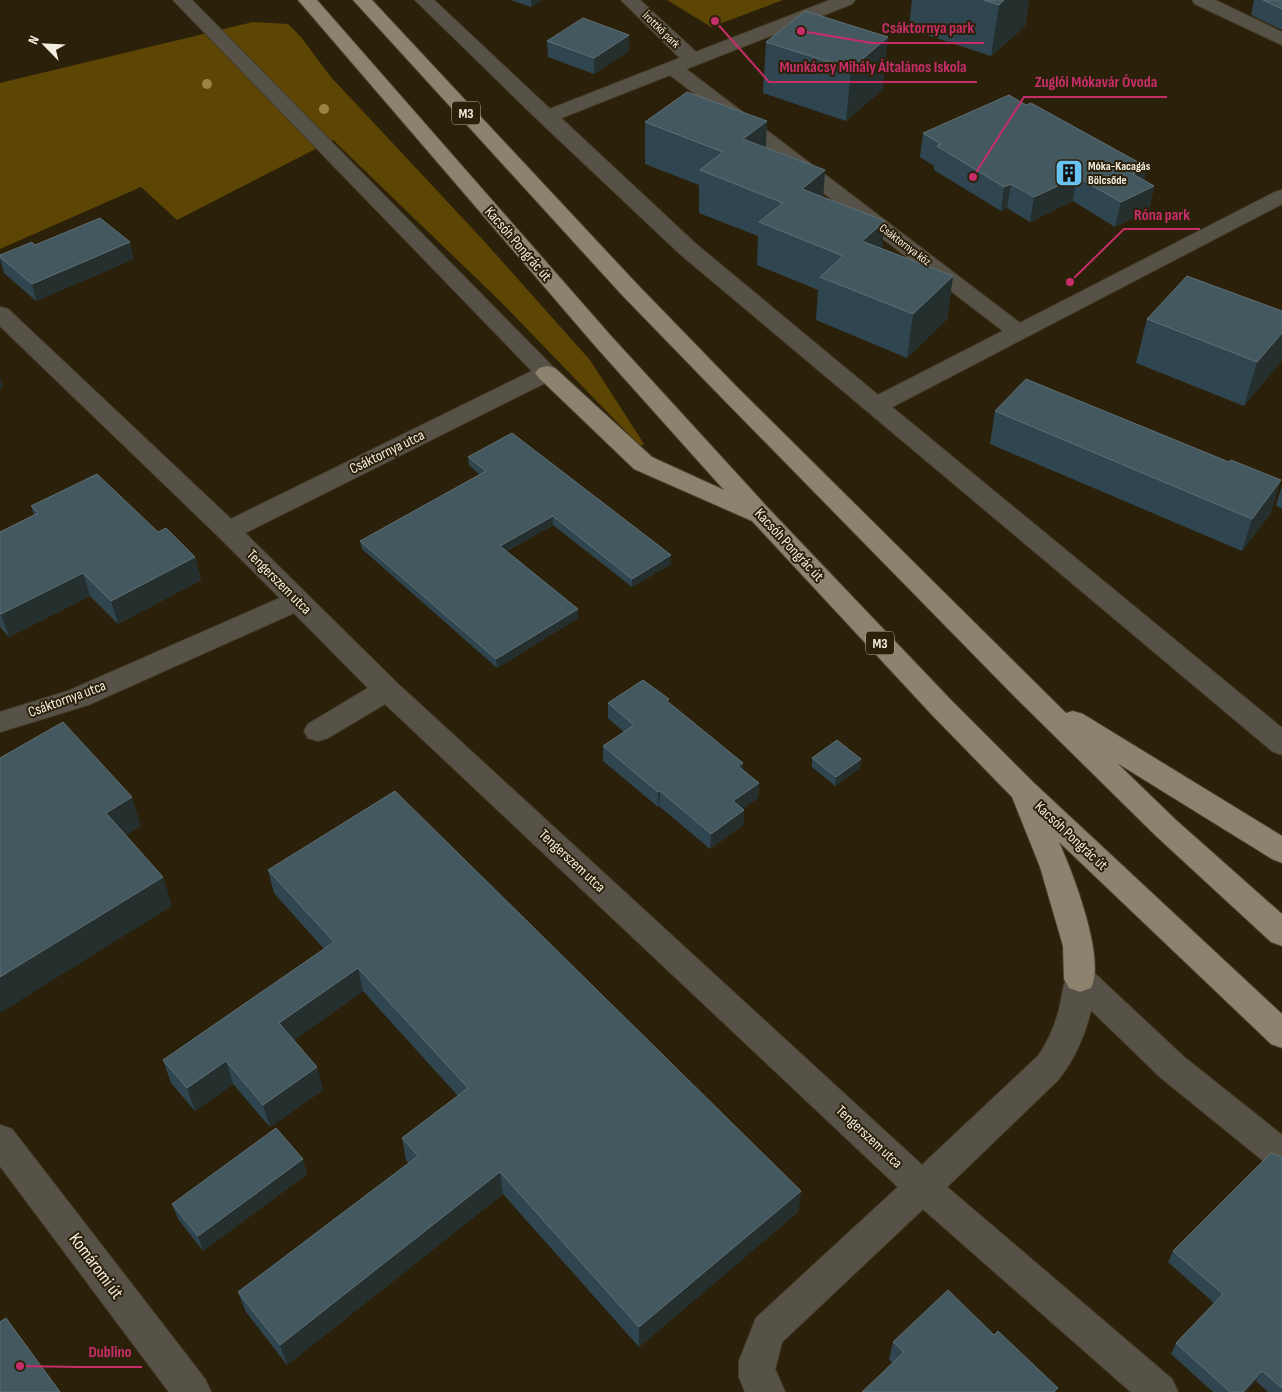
<svg xmlns="http://www.w3.org/2000/svg" width="1282" height="1392" font-family="'Sofia Sans Condensed',sans-serif">
  <style>
    .green { fill: #5d4504 }
    .lines { fill: none; stroke-linecap: round; stroke-linejoin: round }
    .minor-casing { stroke: #473e29; stroke-width: 2 }
    .major-casing { stroke: #473e29; stroke-width: 2 }
    .minor { fill: #575248; fill-rule: evenodd }
    .major { fill: #8c826d; fill-rule: evenodd }
    .tree { fill: #9e8241 }
    .wall { fill: #2f4651 }
    .shaded-wall { fill: #242f2e }
    .building { fill: #445860; stroke: #5f6f74 }
    .labels { text-anchor: middle; dominant-baseline: central; stroke-width: 4; stroke-linejoin: round; paint-order: stroke }
    .far-street-label { font-size: 12px; fill: #f3eddf; stroke: #2b210b }
    .far-poi-label { font-size: 12px; font-weight: bold; fill: #f3eddf; stroke: #2b210b; text-anchor: start }
    .shield { fill: #2b210b; stroke: #b7b09f; stroke-width: 1 }
    .shield-label { font-size: 14px; font-weight: bold; fill: #f3eddf }
    .street-label { font-size: 15px; fill: #f3eddf; stroke: #2b210b }
    .near-street-label { font-size: 18px; fill: #f3eddf; stroke: #2b210b }
    .leader { fill: none; stroke: #c72d68; stroke-width: 2 }
    .callout-dot { fill: #c72d68; stroke: #2b210b; stroke-width: 2 }
    .callout-label { font-size: 16px; text-anchor: middle; font-weight: bold; fill: #c72d68; stroke: #2b210b; stroke-width: 4; stroke-linejoin: round; paint-order: stroke }
  </style>
  <rect width="100%" height="100%" fill="#2b210b"/>
  <!-- green -->
  <g class="green">
    <polygon points="667,0 783,0 711,27"/>
    <polygon points="253,22 288,24 301,37 330,76 484,241 590,360 644,444 640,446 503,304 333,140 177,220 141,187 0,249 0,83"/>
  </g>
  <g class="lines">
    <defs>
      <g id="minor">
        <path d="M173,0H192L559,373L555,378L245,533L397,683L922,1165L1038,1056C1050,1039 1057,1021 1061,1001C1063,990 1064,980 1069,970L1080,966L1091,970L1184,1057L1282,1135V1166L1278,1167L1266,1163L1160,1077L1091,1010C1085,1035 1074,1060 1058,1080L947,1187L1172,1379L1178,1392H1131L923,1209L782,1342L775,1369L785,1392H745L739,1377V1361L756,1318L898,1187L385,704L328,738L318,741L308,738L304,731L308,724L368,688L294,613L88,705L0,732V712L68,691L280,598L219,537L0,326V307L8,309L231,519L532,371Z"/>
        <path d="M415,0H434L550,109L680,58L621,0H640L696,52L830,0H855L852,4L686,69L1020,323L1275,192L1282,190V204L892,407L1282,728V755L1272,751L680,254L539,121ZM670,75L1003,331L878,395L696,244L561,118Z"/>
        <polygon points="1192,0 1215,0 1282,32 1282,45 1195,4"/>
        <polygon points="0,1125 12,1129 205,1379 211,1392 169,1392 0,1166"/>
      </g>
      <g id="major">
        <path d="M298,0H317L612,337L771,511L952,701L1033,782L1282,1014V1048L1271,1044L1059,842C1073,873 1106,959 1091,988L1080,992L1069,988L1064,979L1063,946L1040,867L1012,797L932,715L752,521L634,469L539,378L535,373L539,368L547,366L555,368L652,457L724,490L596,347Z"/>
        <polygon points="353,0 372,0 637,284 736,386 1066,713 1073,711 1083,714 1282,836 1282,863 1272,859 1117,763 1176,820 1282,914 1282,946 1271,942 1156,836 1016,698 720,396 621,294"/>
      </g>
    </defs>
    <!-- minor casing -->
    <use href="#minor" class="minor-casing"/>
    <!-- major casing -->
    <use href="#major" class="major-casing"/>
    <!-- minor -->
    <use href="#minor" class="minor"/>
    <!-- major -->
    <use href="#major" class="major"/>
  </g>
  <!-- trees -->
  <g class="tree">
    <circle cx="207" cy="84" r="5"/>
    <circle cx="324" cy="109" r="5"/>
  </g>
  <!-- wall -->
  <g class="wall">
    <polygon points="511,0 542,0 531,7"/>
    <polygon points="912,0 1029,0 1025,26 991,56 909,29"/>
    <polygon points="1254,0 1282,0 1282,30 1251,15"/>
    <polygon points="805,11 883,89 846,121 763,93 766,42"/>
    <polygon points="629,35 629,51 594,74 548,57 547,41"/>
    <polygon points="1026,105 1147,167 1144,180 1154,186 1149,210 1115,227 1073,201 1030,222 1007,208 1001,211 934,170 934,166 920,157 923,133"/>
    <polygon points="767,121 766,147 825,170 823,197 885,221 882,249 953,276 947,319 907,358 816,320 818,290 757,265 758,236 699,213 699,185 645,164 645,122"/>
    <polygon points="35,245 134,259 36,301 4,273 0,259 0,255"/>
    <polygon points="1282,311 1282,360 1244,406 1136,363 1147,319"/>
    <polygon points="995,411 1271,513 1242,551 990,444"/>
    <polygon points="468,457 671,555 671,564 632,587 553,525 507,551 578,609 578,618 497,668 362,549 360,541 480,475 469,465"/>
    <polygon points="1282,486 1282,509 1276,505"/>
    <polygon points="31,506 158,532 195,557 201,580 118,624 90,596 9,637 0,627 0,532 34,515"/>
    <polygon points="608,703 669,703 743,763 743,770 759,783 758,798 742,809 744,810 743,825 710,849 659,806 658,807 603,761 603,746 624,732 608,718"/>
    <polygon points="812,758 861,759 860,768 835,786 812,767"/>
    <polygon points="268,870 801,1191 798,1212 639,1347 503,1194 287,1365 246,1312 238,1292 409,1163 406,1160 402,1138 458,1096 363,991 294,1040 317,1067 323,1090 270,1127 233,1084 195,1111 171,1083 163,1060 324,949 274,893"/>
    <polygon points="1282,1157 1282,1392 1268,1392 1256,1381 1246,1392 1213,1392 1171,1354 1176,1343 1214,1303 1168,1262 1173,1251"/>
    <polygon points="307,1174 203,1251 178,1219 172,1204"/>
    <polygon points="994,1335 893,1363 889,1360 893,1342"/>
  </g>
  <!-- shaded-wall -->
  <g class="shaded-wall">
    <polygon points="531,0 542,0 531,7"/>
    <polygon points="1004,0 1029,0 1025,26 991,56 999,5"/>
    <polygon points="629,35 629,51 594,74 594,58"/>
    <polygon points="888,37 883,89 846,121 851,69"/>
    <polygon points="767,121 765,163 743,139"/>
    <polygon points="1147,167 1142,191 1133,174"/>
    <polygon points="825,170 822,212 802,189"/>
    <polygon points="1077,177 1073,201 1030,222 1034,197"/>
    <polygon points="1011,184 1007,208 1001,211 1004,187"/>
    <polygon points="1154,186 1149,210 1115,227 1121,202"/>
    <polygon points="885,221 880,264 862,241"/>
    <polygon points="130,242 134,259 36,301 32,284"/>
    <polygon points="953,276 947,319 907,358 913,314"/>
    <polygon points="1282,333 1282,360 1244,406 1257,362"/>
    <polygon points="0,377 3,388 0,390"/>
    <polygon points="1281,480 1271,513 1242,551 1252,519"/>
    <polygon points="553,516 553,525 501,554 500,546"/>
    <polygon points="671,555 671,564 632,587 632,579"/>
    <polygon points="195,557 201,580 118,624 111,601"/>
    <polygon points="83,573 90,596 9,637 1,614"/>
    <polygon points="578,609 578,618 497,668 496,659"/>
    <polygon points="861,759 860,768 835,786 836,777"/>
    <polygon points="743,763 742,778 738,766"/>
    <polygon points="759,783 758,798 732,816 733,801"/>
    <polygon points="660,791 659,806 658,807 658,792"/>
    <polygon points="132,797 141,826 115,842 106,813"/>
    <polygon points="744,810 743,825 710,849 711,834"/>
    <polygon points="163,877 172,906 0,1013 0,977"/>
    <polygon points="358,968 363,991 285,1046 279,1023"/>
    <polygon points="226,1061 233,1084 195,1111 187,1088"/>
    <polygon points="317,1067 323,1090 270,1127 263,1105"/>
    <polygon points="303,1159 307,1174 203,1251 198,1236"/>
    <polygon points="500,1172 503,1194 287,1365 280,1345"/>
    <polygon points="801,1191 798,1212 639,1347 639,1327"/>
    <polygon points="1262,1371 1256,1381 1246,1392 1243,1392"/>
  </g>
  <!-- building -->
  <g class="building">
    <polygon points="984,0 1004,0 999,5"/>
    <polygon points="1263,0 1282,0 1282,9"/>
    <polygon points="805,11 888,37 851,69 766,42"/>
    <polygon points="583,18 629,35 594,58 547,41"/>
    <polygon points="687,92 767,121 743,139 825,170 802,189 885,221 862,241 953,276 913,314 820,277 843,256 759,222 783,203 700,170 723,152 645,122"/>
    <polygon points="1009,95 1026,105 1031,103 1147,167 1133,174 1154,186 1121,202 1077,177 1034,197 1011,184 1004,187 937,146 941,144 923,133"/>
    <polygon points="100,218 130,242 32,284 0,257 0,255 32,242 35,245"/>
    <polygon points="1187,276 1282,311 1282,333 1257,362 1147,319"/>
    <polygon points="1026,379 1229,462 1231,460 1281,480 1252,519 995,411"/>
    <polygon points="512,433 671,555 632,579 553,516 500,546 578,609 496,659 360,541 486,471 468,457"/>
    <polygon points="97,474 158,532 166,528 195,557 111,601 83,573 1,614 0,613 0,532 38,513 31,506"/>
    <polygon points="643,680 669,699 667,701 743,763 738,766 759,783 733,801 744,810 711,834 660,791 658,792 603,746 634,725 608,703"/>
    <polygon points="63,722 132,797 106,813 163,877 0,977 0,758"/>
    <polygon points="837,740 861,759 836,777 812,758"/>
    <polygon points="395,791 801,1191 639,1327 500,1172 280,1345 238,1292 418,1156 402,1138 468,1088 358,968 279,1023 317,1067 263,1105 226,1061 187,1088 163,1060 334,942 268,870"/>
    <polygon points="276,1128 303,1159 198,1236 172,1204"/>
    <polygon points="1271,1153 1282,1157 1282,1388 1262,1371 1243,1392 1230,1392 1176,1343 1223,1294 1173,1251"/>
    <polygon points="948,1290 994,1335 998,1331 1058,1388 1054,1392 862,1392 904,1352 893,1342"/>
    <polygon points="6,1318 60,1392 0,1392 0,1322"/>
  </g>
  <!-- icons -->
  <defs>
    <symbol id="building-square" viewBox="-11 -11 22 22"><rect x="-9" y="-9" width="18" height="18" rx="4" fill="#69c3f1" stroke="#2b210b"/><path d="M-4-6H4V6H1V3H-1V6H-4ZM-2.5-4.3h1.7v1.8h-1.7ZM.8-4.3h1.7v1.8H.8ZM-2.5-1h1.7V.8h-1.7ZM.8-1h1.7V.8H.8Z" fill="#111"/></symbol>
  </defs>
  <g fill-rule="evenodd">
    <use href="#building-square" x="1053" y="157" width="32" height="32"/>
  </g>
  <g class="labels">
    <!-- far-street labels -->
    <g class="far-street-label">
      <text transform="translate(661 30) rotate(44)">Írottkő park</text>
      <text transform="translate(905 245) rotate(37)">Csáktornya köz</text>
    </g>
    <!-- far-poi labels -->
    <g class="far-poi-label">
      <text x="1088" y="166">Móka-Kacagás<tspan x="1088" dy="14">Bölcsőde</tspan></text>
    </g>
    <!-- shield labels -->
    <g class="shield">
      <rect x="452" y="101.5" width="28" height="23" rx="4"/>
      <rect x="866" y="631.5" width="28" height="23" rx="4"/>
    </g>
    <g class="shield-label">
      <text x="466" y="113">M3</text>
      <text x="880" y="643">M3</text>
    </g>
    <!-- street labels -->
    <g class="street-label">
      <text transform="translate(518 244) rotate(49)">Kacsóh Pongrác út</text>
      <text transform="translate(387 452) rotate(-26)">Csáktornya utca</text>
      <text transform="translate(789 545) rotate(47)">Kacsóh Pongrác út</text>
      <text transform="translate(279 582) rotate(45)">Tengerszem utca</text>
      <text transform="translate(67 699) rotate(-20)">Csáktornya utca</text>
      <text transform="translate(1071 836) rotate(43)">Kacsóh Pongrác út</text>
      <text transform="translate(572 861) rotate(43)">Tengerszem utca</text>
      <text transform="translate(869 1137) rotate(43)">Tengerszem utca</text>
    </g>
    <!-- near-street labels -->
    <g class="near-street-label">
      <text transform="translate(96 1266) rotate(53)">Komáromi út</text>
    </g>
  </g>
  <!-- callouts -->
  <path class="leader" d="M801 31L872 43H984M715 21L769 82H977M973 177L1024 97H1167M1070 282L1124 229H1200M20 1366L79 1367H142"/>
  <g class="callout-dot">
    <circle cx="801" cy="31" r="5"/>
    <circle cx="715" cy="21" r="5"/>
    <circle cx="973" cy="177" r="5"/>
    <circle cx="1070" cy="282" r="5"/>
    <circle cx="20" cy="1366" r="5"/>
  </g>
  <g class="callout-label">
    <text x="928" y="33">Csáktornya park</text>
    <text x="873" y="72">Munkácsy Mihály Általános Iskola</text>
    <text x="1096" y="87">Zuglói Mókavár Óvoda</text>
    <text x="1162" y="220">Róna park</text>
    <text x="110" y="1357">Dublino</text>
  </g>
  <!-- north arrow -->
  <g transform="translate(45 45) rotate(294)" stroke="#2b210b" stroke-width="4" paint-order="stroke">
  <path d="M0-4L9 19L0 12L-9 19Z" fill="#f3eddf"/>
  <text y="-8" font-size="14" font-weight="bold" text-anchor="middle" fill="#f3eddf">N</text>
  </g>
</svg>
